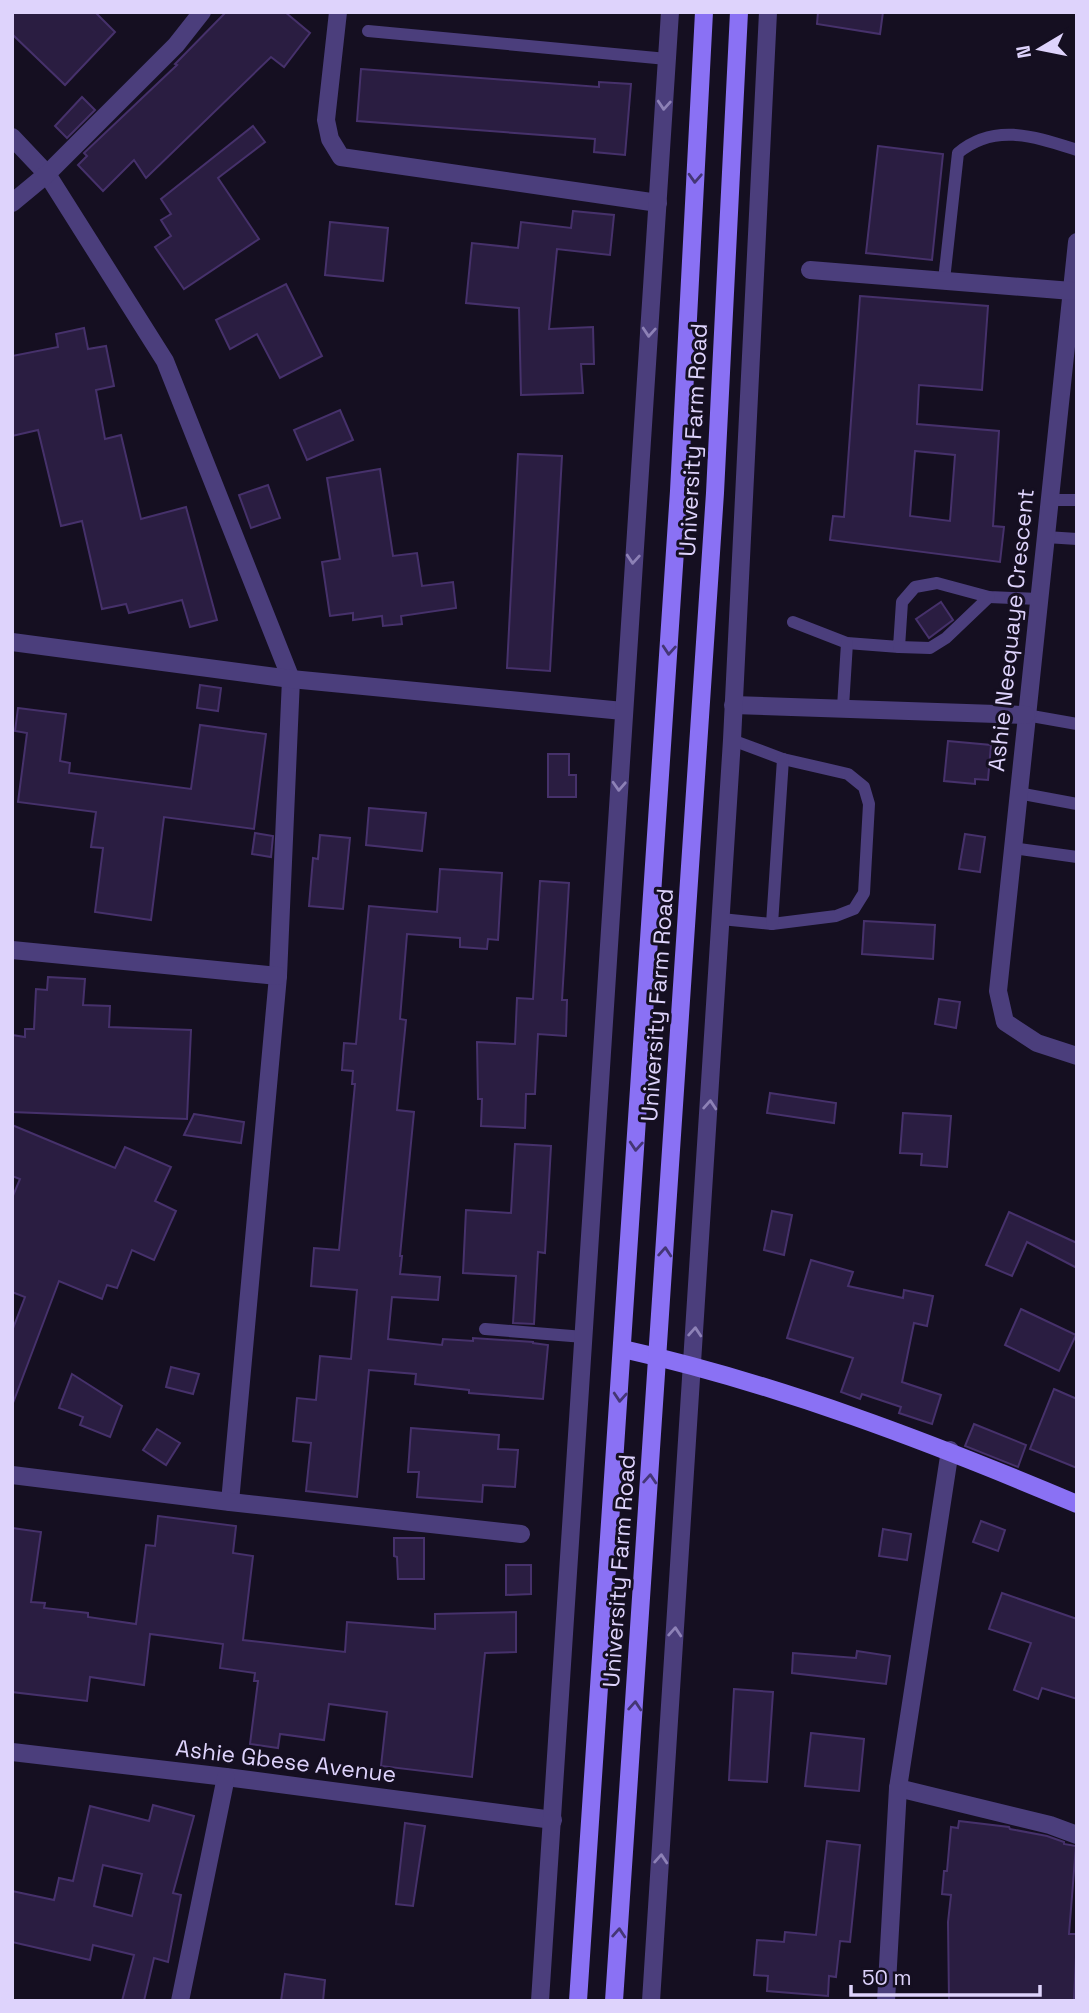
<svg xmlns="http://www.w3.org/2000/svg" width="1089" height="2013" font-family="'Space Grotesk',sans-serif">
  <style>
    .building { fill: #2a1d41; stroke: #46316b; stroke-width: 2; fill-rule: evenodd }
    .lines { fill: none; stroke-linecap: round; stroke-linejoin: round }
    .lane { stroke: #4b3e7c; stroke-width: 12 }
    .street { stroke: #4b3e7c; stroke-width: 18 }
    .secondary { stroke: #8a71f4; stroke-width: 18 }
    .oneway { stroke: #8d81b6 }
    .oneway2 { stroke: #443675 }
    .labels { text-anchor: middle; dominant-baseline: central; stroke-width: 6; stroke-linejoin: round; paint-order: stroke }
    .street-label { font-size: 23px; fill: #ded3fc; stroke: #150f21 }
  </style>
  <rect width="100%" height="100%" fill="#150f21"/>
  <!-- building -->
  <g class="building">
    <polygon points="12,12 95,12 115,32 65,85 12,34"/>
    <polygon points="226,12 285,12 310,33 284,67 271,57 146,178 134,160 103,191 78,165 87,156 84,153 177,65 175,64"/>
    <polygon points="818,12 883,12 880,34 817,24"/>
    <polygon points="361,69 599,87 599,82 631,84 625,155 594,152 595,139 357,121"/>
    <polygon points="82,97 95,110 67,138 55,126"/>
    <polygon points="253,126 265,142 218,178 259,239 184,289 155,247 171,236 161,220 171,214 161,199"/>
    <polygon points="878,146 943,154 932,260 866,253"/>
    <polygon points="573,211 614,215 610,255 557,249 549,329 593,327 594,364 581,364 583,393 521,395 519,308 466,303 472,243 518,248 521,222 571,228"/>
    <polygon points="330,222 388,228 383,281 325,275"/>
    <polygon points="286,284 322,356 280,378 257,334 230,349 216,320"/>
    <path d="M860,296L988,306L982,390L919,385L917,424L999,431L993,526L1004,527L1000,562L830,540L833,516L844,517ZM915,451L955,455L950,521L910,516Z"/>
    <polygon points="84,328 88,349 106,346 114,386 96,390 105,439 121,435 141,519 186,507 217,620 190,627 182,600 129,613 126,604 102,609 82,521 61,526 38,430 12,436 12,356 58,347 56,334"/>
    <polygon points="340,410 353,440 307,460 294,430"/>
    <polygon points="518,454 562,456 550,671 507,668"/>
    <polygon points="380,469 393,556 417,553 422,586 453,582 456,608 401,616 402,624 383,626 382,616 353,620 353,613 330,616 322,562 340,559 327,478"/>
    <polygon points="268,485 280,518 251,528 239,495"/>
    <polygon points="941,602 953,620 929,638 916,619"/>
    <polygon points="200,685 221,688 218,711 197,708"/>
    <polygon points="18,708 66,714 60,761 70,763 69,773 191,789 200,725 266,734 254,829 164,817 151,920 95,912 103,848 91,847 96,812 18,802 27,733 15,731"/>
    <polygon points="948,741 991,745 988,780 975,779 975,784 944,781"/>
    <polygon points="548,754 569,754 569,775 576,775 576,797 548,797"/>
    <polygon points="369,808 426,813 422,851 366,845"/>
    <polygon points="255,833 273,836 271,857 252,854"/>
    <polygon points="965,834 985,837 980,872 959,869"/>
    <polygon points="320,835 350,838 343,909 309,906 313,858 318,859"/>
    <polygon points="440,869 502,873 498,940 488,939 487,949 460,947 460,938 407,934 400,1019 406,1020 397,1110 414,1112 400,1256 402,1256 400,1274 440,1277 438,1300 392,1297 388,1339 442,1345 443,1339 473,1341 473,1338 533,1342 533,1343 548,1345 543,1399 469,1393 469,1390 415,1384 416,1374 369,1370 357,1497 306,1491 311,1443 293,1441 297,1398 316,1400 320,1356 351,1359 357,1290 311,1286 314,1248 339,1250 355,1084 352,1084 353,1071 342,1070 344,1043 356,1044 369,906 437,912"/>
    <polygon points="540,881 569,883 562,1000 567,1000 566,1036 538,1034 535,1094 526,1094 525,1128 481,1126 482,1099 478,1099 477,1042 515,1044 517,998 533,999"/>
    <polygon points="864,921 935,925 933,959 862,954"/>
    <polygon points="48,977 85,979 83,1005 110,1006 109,1027 191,1030 187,1119 12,1112 12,1035 25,1037 25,1029 34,1029 36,989 47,990"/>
    <polygon points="939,999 960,1002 956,1028 935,1024"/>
    <polygon points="770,1093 836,1103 834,1123 767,1113"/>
    <polygon points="903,1113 951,1116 947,1167 921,1165 922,1154 900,1153"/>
    <polygon points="194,1114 244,1122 241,1143 184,1135"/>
    <polygon points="12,1125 115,1168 125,1147 171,1167 155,1201 176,1211 154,1260 132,1250 117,1288 107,1285 102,1299 59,1281 13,1403 12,1331 25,1297 12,1292 12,1198 20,1179 12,1176"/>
    <polygon points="515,1144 551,1146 545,1253 538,1252 534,1324 513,1323 516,1276 463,1273 466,1210 511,1213"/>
    <polygon points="772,1211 792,1215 784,1255 764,1250"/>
    <polygon points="1009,1212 1077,1243 1077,1268 1027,1242 1012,1276 986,1265"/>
    <polygon points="811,1260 853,1272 848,1286 903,1298 904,1290 933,1296 927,1326 914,1323 902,1382 941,1395 932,1424 899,1413 901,1407 862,1394 860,1399 841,1392 853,1358 787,1338"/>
    <polygon points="1021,1309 1076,1335 1059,1371 1005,1345"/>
    <polygon points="171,1367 199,1374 193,1394 166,1387"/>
    <polygon points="72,1374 122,1406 110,1437 80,1425 83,1417 59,1408"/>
    <polygon points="1054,1389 1077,1399 1077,1468 1030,1449"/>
    <polygon points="974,1424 1026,1445 1018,1467 965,1446"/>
    <polygon points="411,1428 499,1435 498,1449 518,1450 515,1487 483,1485 482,1502 417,1497 419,1472 408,1472"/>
    <polygon points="157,1429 180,1443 166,1465 143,1450"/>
    <polygon points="158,1516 236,1526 233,1553 253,1556 243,1640 345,1652 347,1622 435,1629 435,1614 516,1612 516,1652 485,1653 472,1777 381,1766 387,1712 329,1704 324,1740 280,1734 278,1748 250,1744 258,1681 254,1681 255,1673 220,1668 223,1644 150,1634 144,1685 90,1677 87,1701 12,1692 12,1528 41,1532 31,1602 45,1603 44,1608 88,1613 88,1617 136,1624 146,1545 155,1546"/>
    <polygon points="981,1521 1005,1530 998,1551 973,1542"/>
    <polygon points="883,1529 911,1534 907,1560 879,1556"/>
    <polygon points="394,1538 424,1538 424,1579 398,1579 397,1557 394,1556"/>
    <polygon points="506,1565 531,1565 531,1594 506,1595"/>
    <polygon points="1002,1593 1077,1619 1077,1699 1042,1688 1038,1699 1014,1690 1031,1643 989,1629"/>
    <polygon points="857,1651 890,1656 886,1684 792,1673 793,1653 856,1658"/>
    <polygon points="734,1689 773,1692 767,1782 729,1780"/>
    <polygon points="811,1733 864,1739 859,1791 805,1786"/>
    <path d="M153,1805L194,1816L173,1893L181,1895L168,1962L154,1958L144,2001H122L134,1955L93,1945L90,1960L12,1942V1891L54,1900L59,1878L73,1881L90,1806L149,1821ZM103,1865L142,1874L132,1916L94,1906Z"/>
    <polygon points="959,1821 1009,1827 1010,1829 1047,1836 1064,1842 1064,1844 1076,1846 1069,1934 1077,1934 1074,2001 949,2001 948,1922 951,1895 942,1894 944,1871 947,1871 951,1827 958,1828"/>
    <polygon points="405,1823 425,1826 413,1906 396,1904"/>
    <polygon points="827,1841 860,1845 850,1942 840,1941 836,1977 829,1976 828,1996 767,1991 768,1976 754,1975 757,1940 784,1942 785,1932 816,1935"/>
    <polygon points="285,1974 325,1980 323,2001 281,2001"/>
  </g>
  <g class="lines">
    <!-- lane -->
    <g class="lane">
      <polyline points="368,31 667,59"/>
      <path d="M944,280L958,153C995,122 1036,137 1077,150"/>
      <polyline points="1050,500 1077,500"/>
      <polyline points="1046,537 1077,539"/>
      <polyline points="793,622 847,643 899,647 902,602 915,587 937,583 989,597 1038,599"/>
      <polyline points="899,647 930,648 946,638 989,597"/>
      <polyline points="843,707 847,643"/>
      <polyline points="1026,715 1077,724"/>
      <polyline points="1018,793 1077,804"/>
      <polyline points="1012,848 1077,857"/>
      <polyline points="721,919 772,924 836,916 854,909 864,893 869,804 864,787 848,774 783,759 732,740"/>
      <polyline points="772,924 783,759"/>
      <polyline points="485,1329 584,1337"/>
    </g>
    <!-- street -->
    <g class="street">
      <polyline points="338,12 326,120 330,139 341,157 658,203"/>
      <polyline points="12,137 47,174 165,361 291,679 278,976 230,1502"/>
      <polyline points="12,203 47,174 176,45 202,12"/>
      <polyline points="1077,242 998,991 1005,1022 1037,1043 1077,1056"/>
      <polyline points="810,270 1072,291"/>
      <polyline points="12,642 291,679 623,711"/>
      <polyline points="733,705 1026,715"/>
      <polyline points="12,950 278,976"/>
      <polyline points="12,1475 230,1502 521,1534"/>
      <polyline points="12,1752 226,1777 553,1820"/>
      <polyline points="898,1788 1050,1825 1077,1835"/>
      <polyline points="180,2001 226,1777"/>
      <polyline points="540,2001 670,12"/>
      <polyline points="651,2001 732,740 768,12"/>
      <polyline points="886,2001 898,1788 950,1450"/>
    </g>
    <!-- secondary -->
    <g class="secondary">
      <path d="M623,1349C779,1384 930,1442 1077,1504"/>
      <polyline points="578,2001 679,491 704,12"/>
      <polyline points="614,2001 715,493 739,12"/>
    </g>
  </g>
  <!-- one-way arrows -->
  <defs><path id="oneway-chevron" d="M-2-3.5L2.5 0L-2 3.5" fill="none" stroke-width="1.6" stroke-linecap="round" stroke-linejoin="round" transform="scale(1.75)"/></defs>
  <g class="oneway">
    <use href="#oneway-chevron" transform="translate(664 105) rotate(94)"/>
    <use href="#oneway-chevron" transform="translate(649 332) rotate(94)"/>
    <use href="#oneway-chevron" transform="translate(633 559) rotate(94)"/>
    <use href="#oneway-chevron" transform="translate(619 786) rotate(93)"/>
    <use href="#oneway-chevron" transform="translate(710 1105) rotate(-86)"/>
    <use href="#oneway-chevron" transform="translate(695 1332) rotate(-86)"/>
    <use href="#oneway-chevron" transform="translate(675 1632) rotate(-86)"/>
    <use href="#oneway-chevron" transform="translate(661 1859) rotate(-86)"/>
  </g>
  <g class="oneway2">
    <use href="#oneway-chevron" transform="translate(695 178) rotate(93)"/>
    <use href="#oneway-chevron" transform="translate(669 650) rotate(94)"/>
    <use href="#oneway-chevron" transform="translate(636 1146) rotate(94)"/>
    <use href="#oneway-chevron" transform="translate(665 1252) rotate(-86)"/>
    <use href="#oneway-chevron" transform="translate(620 1397) rotate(94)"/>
    <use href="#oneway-chevron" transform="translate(650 1479) rotate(-86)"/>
    <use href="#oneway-chevron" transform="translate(635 1706) rotate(-86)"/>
    <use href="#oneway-chevron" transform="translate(619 1933) rotate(-86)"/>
  </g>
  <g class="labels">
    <!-- street labels -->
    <g class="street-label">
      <text transform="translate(693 440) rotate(-87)">University Farm Road</text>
      <text transform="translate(1011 630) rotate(-84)">Ashie Neequaye Crescent</text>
      <text transform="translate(657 1005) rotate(-86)">University Farm Road</text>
      <text transform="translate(619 1571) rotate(-86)">University Farm Road</text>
      <text transform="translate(286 1761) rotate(7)">Ashie Gbese Avenue</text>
    </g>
  </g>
  <!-- border -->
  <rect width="1089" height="2013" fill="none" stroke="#ded3fc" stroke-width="28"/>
  <!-- north arrow -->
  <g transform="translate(1040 49) rotate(260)" stroke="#150f21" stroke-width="5" paint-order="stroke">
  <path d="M0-5L12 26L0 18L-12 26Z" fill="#ded3fc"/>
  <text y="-10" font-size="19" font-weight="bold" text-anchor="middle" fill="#ded3fc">N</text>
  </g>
  <!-- scale -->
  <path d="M851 1985v10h189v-10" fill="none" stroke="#ded3fc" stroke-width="3.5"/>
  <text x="862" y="1985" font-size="21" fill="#ded3fc" stroke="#150f21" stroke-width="5" paint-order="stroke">50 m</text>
</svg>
